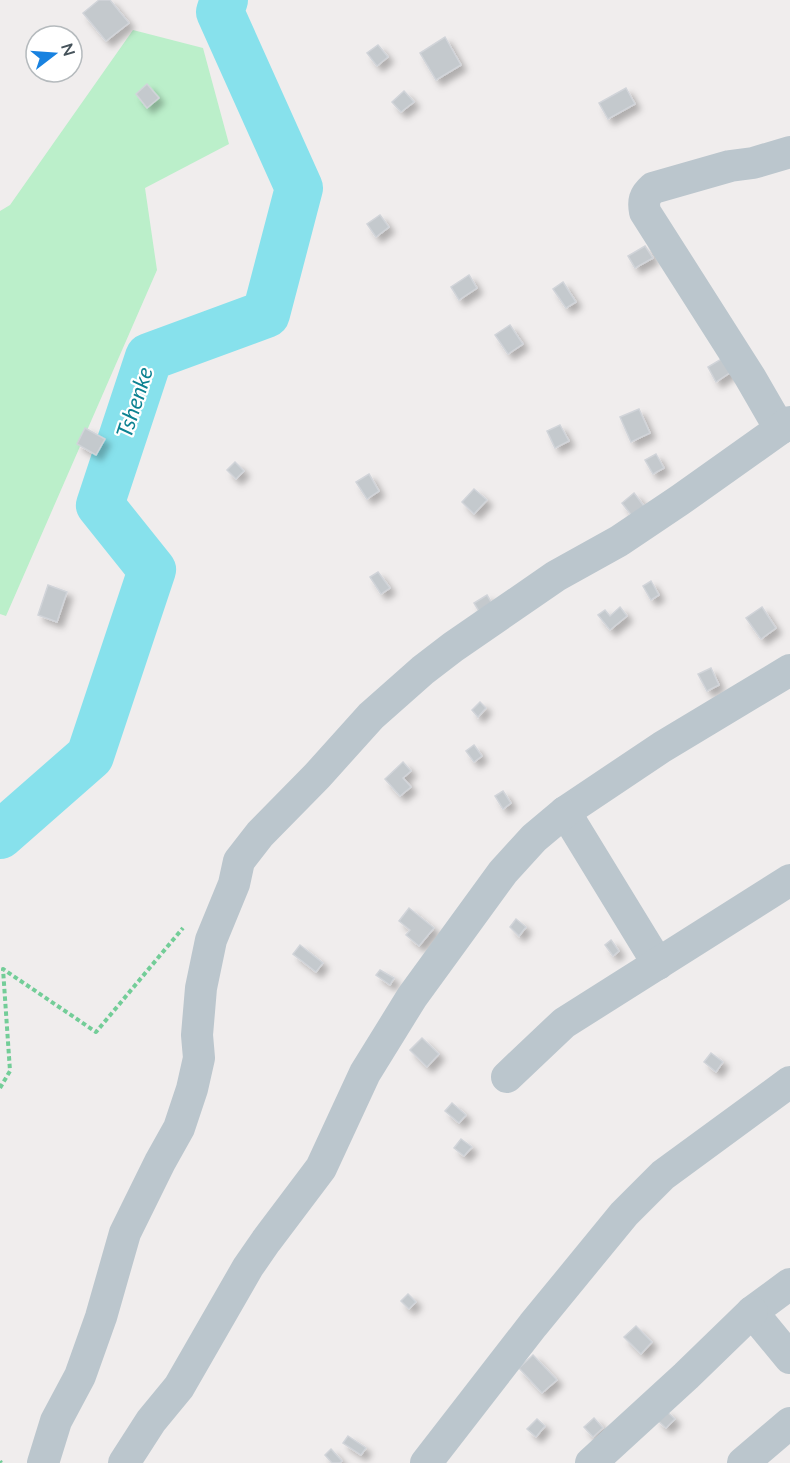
<svg xmlns="http://www.w3.org/2000/svg" width="790" height="1463" font-family="Lato,sans-serif">
  <style>
    .green { fill: #bbefca }
    .lines { fill: none; stroke-linecap: round; stroke-linejoin: round }
    .river { stroke: #87e1ec; stroke-width: 48 }
    .building { fill: #c4c9cd; stroke: #d1d4d9; stroke-width: 1.5; filter: url(#shadow) }
    .path { stroke: #73cd98; stroke-width: 4; stroke-dasharray: 4.5 3; stroke-linecap: butt }
    .minor { stroke: #bbc6cd; stroke-width: 32 }
    .labels { text-anchor: middle; dominant-baseline: central; stroke-width: 4.5; stroke-linejoin: round; paint-order: stroke }
    .water-label { font-size: 22px; font-style: italic; fill: #0c8291; stroke: #fff }
  </style>
  <defs>
    <filter id="shadow"><feDropShadow dx="5.5" dy="5.5" stdDeviation="3" flood-color="#0004"/></filter>
  </defs>
  <rect width="100%" height="100%" fill="#f0eded"/>
  <!-- green -->
  <polygon class="green" points="133,30 203,48 229,144 145,188 157,270 6,616 0,614 0,211 10,205"/>
  <g class="lines">
    <!-- river -->
    <polyline class="river" points="0,835 90,756 152,570 100,505 149,357 266,314 299,188 220,12 224,0"/>
  </g>
  <!-- building -->
  <g class="building">
    <polygon points="99,0 110,0 129,23 106,41 83,13"/>
    <polygon points="445,37 461,65 436,80 420,53"/>
    <polygon points="378,45 388,57 377,66 367,53"/>
    <polygon points="147,84 159,98 147,108 136,94"/>
    <polygon points="626,88 635,104 608,119 599,103"/>
    <polygon points="404,91 414,102 401,112 392,102"/>
    <polygon points="380,215 389,227 376,237 367,224"/>
    <polygon points="645,246 653,258 635,268 628,256"/>
    <polygon points="469,275 477,288 459,300 451,287"/>
    <polygon points="563,282 576,302 566,308 553,289"/>
    <polygon points="510,325 523,344 508,354 495,335"/>
    <polygon points="723,358 731,372 716,382 708,367"/>
    <polygon points="639,409 650,433 631,442 620,417"/>
    <polygon points="560,425 569,441 555,448 547,431"/>
    <polygon points="85,428 105,439 96,455 77,444"/>
    <polygon points="656,454 664,468 653,474 645,460"/>
    <polygon points="235,462 244,471 236,479 227,470"/>
    <polygon points="369,474 379,491 367,499 356,482"/>
    <polygon points="474,489 487,500 474,514 462,502"/>
    <polygon points="634,493 644,506 632,516 622,503"/>
    <polygon points="378,572 390,588 381,594 370,577"/>
    <polygon points="651,581 659,595 651,600 643,586"/>
    <polygon points="48,585 67,592 57,622 38,615"/>
    <polygon points="487,595 493,605 480,613 474,603"/>
    <polygon points="620,607 627,616 610,630 598,615 605,610 610,616"/>
    <polygon points="762,607 776,628 761,639 746,618"/>
    <polygon points="711,668 719,685 707,691 698,674"/>
    <polygon points="480,702 486,708 478,717 472,710"/>
    <polygon points="474,745 482,756 474,762 466,751"/>
    <polygon points="403,762 411,771 403,778 411,787 400,796 385,779"/>
    <polygon points="503,791 511,803 503,809 495,796"/>
    <polygon points="409,908 434,928 419,946 406,935 410,930 399,921"/>
    <polygon points="516,919 526,927 519,936 510,927"/>
    <polygon points="611,940 619,951 613,956 605,945"/>
    <polygon points="300,945 323,963 316,972 293,954"/>
    <polygon points="380,970 394,978 390,985 376,975"/>
    <polygon points="422,1038 439,1054 427,1067 410,1050"/>
    <polygon points="711,1053 723,1062 716,1072 704,1062"/>
    <polygon points="452,1103 466,1115 459,1123 445,1111"/>
    <polygon points="461,1139 472,1147 464,1156 454,1148"/>
    <polygon points="408,1294 416,1302 409,1309 401,1301"/>
    <polygon points="636,1326 652,1342 641,1354 624,1337"/>
    <polygon points="533,1355 557,1380 542,1393 519,1368"/>
    <polygon points="665,1410 675,1419 666,1428 656,1419"/>
    <polygon points="594,1418 603,1428 593,1437 584,1427"/>
    <polygon points="537,1419 545,1426 536,1437 527,1429"/>
    <polygon points="348,1436 366,1448 361,1455 343,1443"/>
    <polygon points="331,1449 342,1461 340,1463 332,1463 325,1455"/>
  </g>
  <g class="lines">
    <!-- path -->
    <g class="path">
      <polyline points="0,1088 10,1071 3,969 96,1032 183,928"/>
      <polyline points="0,1461 1,1463"/>
    </g>
    <!-- minor -->
    <g class="minor">
      <path d="M780,429L750,377L645,212C643,201 644,196 653,188L730,166L753,163L790,152"/>
      <polyline points="565,812 658,964"/>
      <polyline points="507,1077 564,1023 790,880"/>
      <polyline points="790,1284 752,1312 790,1358"/>
      <polyline points="43,1463 56,1421 80,1376 101,1317 125,1233 160,1162 179,1128 192,1089 199,1058 197,1035 201,988 211,940 234,884 239,861 260,834 317,776 371,716 423,670 453,647 556,576 619,541 680,500 790,422"/>
      <polyline points="124,1463 151,1421 179,1387 248,1267 266,1241 321,1168 365,1073 412,997 503,872 534,838 565,812 662,747 790,670"/>
      <polyline points="426,1463 533,1325 624,1214 663,1175 790,1082"/>
      <polyline points="591,1463 686,1376 752,1312"/>
      <polyline points="743,1463 790,1423"/>
    </g>
  </g>
  <g class="labels">
    <!-- water labels -->
    <g class="water-label">
      <text transform="translate(134 402) rotate(-72)">Tshenke</text>
    </g>
  </g>
  <!-- north arrow -->
  <g transform="translate(54 54) rotate(73)"><circle r="28" fill="#ffffff" stroke="#b5babd" stroke-width="1.5"/>
  <path d="M0-4.5L10 22L0 15L-10 22Z" fill="#1882e0"/>
  <text y="-9" font-size="16" font-weight="bold" text-anchor="middle" fill="#46535b">N</text>
  </g>
</svg>
